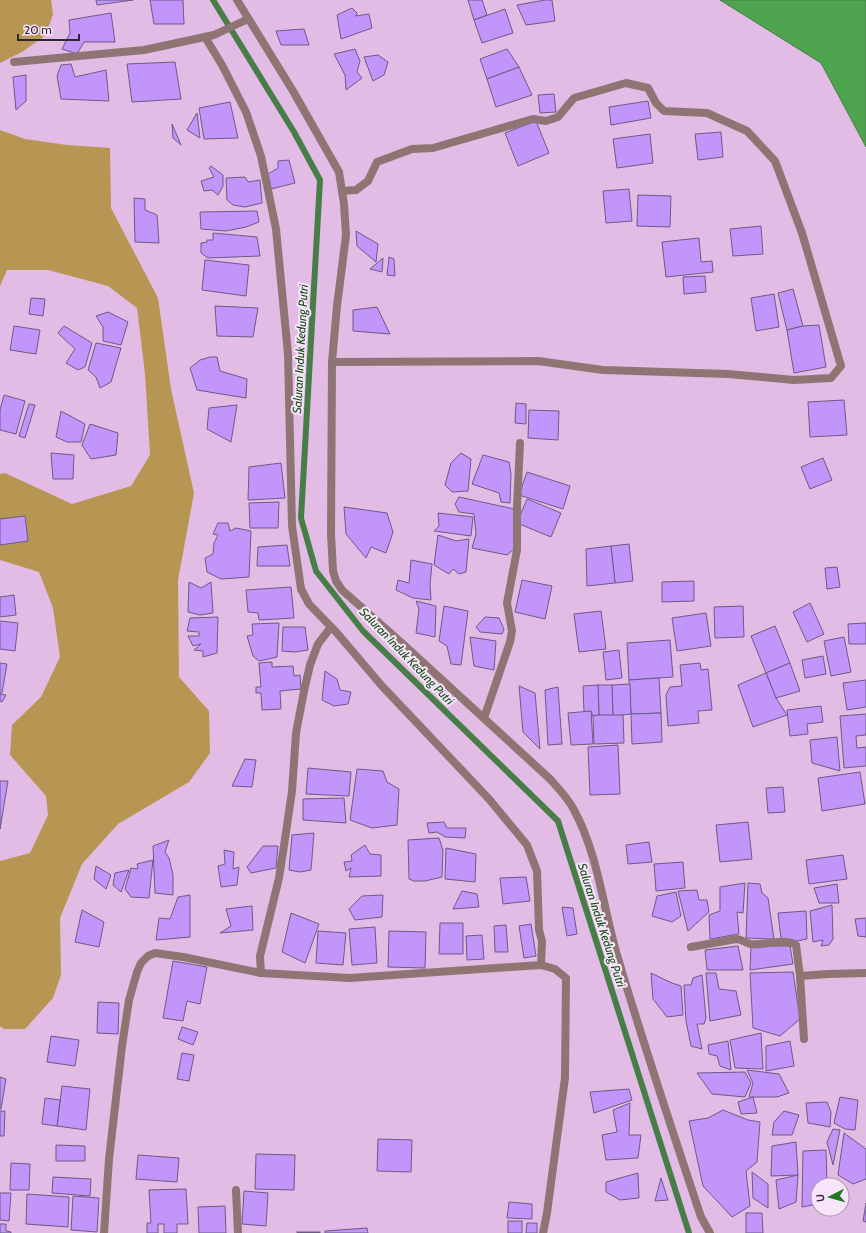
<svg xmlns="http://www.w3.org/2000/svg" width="866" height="1233" font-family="Cabin,sans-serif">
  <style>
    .green { fill: #b79653 }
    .water { fill: #4fa54f; stroke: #477e47 }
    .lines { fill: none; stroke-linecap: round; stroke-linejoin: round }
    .stream { stroke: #477e47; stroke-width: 6 }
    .building { fill: #c295fb; stroke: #6c5a85 }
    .minor { stroke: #8e7573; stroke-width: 8 }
    .labels { text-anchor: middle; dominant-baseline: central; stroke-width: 4; stroke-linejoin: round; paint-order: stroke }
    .water-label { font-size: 12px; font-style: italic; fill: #104d13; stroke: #f8e5fa }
  </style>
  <rect width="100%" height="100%" fill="#e3bce6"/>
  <!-- green -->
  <g class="green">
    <polygon points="0,0 51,0 53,14 46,35 22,52 0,63"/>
    <polygon points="0,130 25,139 67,145 110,148 111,208 158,298 171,389 194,493 178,580 179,677 209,711 210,753 189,782 118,824 82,864 60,918 61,975 53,998 25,1029 4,1029 0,1026 0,861 30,853 48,815 46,796 10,755 12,725 41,697 60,657 53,608 39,572 0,560 0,474 5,473 72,504 131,486 150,455 145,374 137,308 108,286 48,270 7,270 0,286"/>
  </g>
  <!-- water -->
  <polygon class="water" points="720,0 866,0 866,147 821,63"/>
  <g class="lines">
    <!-- stream -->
    <polyline class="stream" points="213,0 294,132 320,180 301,518 316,571 363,631 558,821 689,1233"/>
  </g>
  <!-- building -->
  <g class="building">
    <polygon points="96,0 133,0 97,5"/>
    <polygon points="150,0 183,0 184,24 154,24"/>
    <polygon points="468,0 482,0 487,15 474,20"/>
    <polygon points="545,0 552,0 555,21 526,25 517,5"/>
    <polygon points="352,8 357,13 356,16 369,14 372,28 341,39 337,15"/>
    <polygon points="505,9 513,33 482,43 474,20"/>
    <polygon points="111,13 115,42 84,42 77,54 62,49 70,33 69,20"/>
    <polygon points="304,29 309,45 281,45 276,31"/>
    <polygon points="355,49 360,61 357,72 362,78 346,90 345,75 334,54"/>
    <polygon points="507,49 519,67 487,79 480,59"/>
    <polygon points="378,55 388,62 384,75 373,81 364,57"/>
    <polygon points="175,62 181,99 132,102 127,64"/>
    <polygon points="71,64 75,77 106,70 109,101 61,99 57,76 61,65"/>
    <polygon points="519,67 532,95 496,107 487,79"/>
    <polygon points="26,75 26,101 16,110 13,77"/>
    <polygon points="554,94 556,112 540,113 538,95"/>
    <polygon points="648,101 651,118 611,125 609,107"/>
    <polygon points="230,102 238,138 204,139 199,108"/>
    <polygon points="197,113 200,138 187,130"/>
    <polygon points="536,121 549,153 518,166 505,133"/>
    <polygon points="172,124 181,145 173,138"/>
    <polygon points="721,132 723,157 698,160 695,134"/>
    <polygon points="650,134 653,163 617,168 613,139"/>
    <polygon points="289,160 295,183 271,189 268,174 278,168 278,161"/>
    <polygon points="211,166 223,175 223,186 218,195 212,190 204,191 201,181 214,177 209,168"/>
    <polygon points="245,177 248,182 260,180 262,203 245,207 233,205 227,200 226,178"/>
    <polygon points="629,189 632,221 606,223 603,191"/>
    <polygon points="638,195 671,196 670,227 637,226"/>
    <polygon points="134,198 145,199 145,210 157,215 159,243 135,242"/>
    <polygon points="257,211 259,222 246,227 226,231 201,229 200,212"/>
    <polygon points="761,226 763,254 733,256 730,229"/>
    <polygon points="356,231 378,244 376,262 357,246"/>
    <polygon points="213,233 257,237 260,256 208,258 201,253 201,243 207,242 207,240 213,240"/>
    <polygon points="699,238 701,262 712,261 713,272 666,277 662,242"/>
    <polygon points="389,257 394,259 395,276 387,275"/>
    <polygon points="383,258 382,272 370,269"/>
    <polygon points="205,260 249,265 246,296 202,290"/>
    <polygon points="705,276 706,292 684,294 683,277"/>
    <polygon points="793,289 803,326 787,330 778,293"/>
    <polygon points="774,294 779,327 756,331 751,298"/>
    <polygon points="31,298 45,299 43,316 29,314"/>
    <polygon points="215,306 258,308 253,337 217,336"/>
    <polygon points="377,307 390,334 353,331 353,310"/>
    <polygon points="108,312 128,322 121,345 103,341 103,327 96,316"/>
    <polygon points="819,325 826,367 794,373 787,330 803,326"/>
    <polygon points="14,326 40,330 36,354 10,350"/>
    <polygon points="64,326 92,343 85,367 78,370 66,363 75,349 58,333"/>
    <polygon points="96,343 121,348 111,382 100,388 96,377 88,370"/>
    <polygon points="210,357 217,357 220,371 247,379 246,398 197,390 190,368 200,360"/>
    <polygon points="4,395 25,401 16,434 0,430 0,410"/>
    <polygon points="844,400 847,435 810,437 808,402"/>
    <polygon points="516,403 526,404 526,424 515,423"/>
    <polygon points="29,404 35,405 25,438 19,436"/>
    <polygon points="237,405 231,442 207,429 209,408"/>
    <polygon points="529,410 559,411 558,440 528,438"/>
    <polygon points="61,411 85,424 81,442 67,442 56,437"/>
    <polygon points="90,424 118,433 116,455 91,459 82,445"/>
    <polygon points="51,453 74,455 73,479 53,479"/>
    <polygon points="461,453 471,459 468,491 452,492 445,485 451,463"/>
    <polygon points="483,455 509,462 511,474 510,503 501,502 499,493 472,484"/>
    <polygon points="823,458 832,480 810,489 801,467"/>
    <polygon points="281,463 285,498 248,500 249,467"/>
    <polygon points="527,472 570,486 563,509 519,495"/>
    <polygon points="459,497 514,509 514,549 507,555 472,548 476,534 474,514 459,512 455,504"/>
    <polygon points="527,499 561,513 551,537 517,523"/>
    <polygon points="279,502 278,528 250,528 249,503"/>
    <polygon points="344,507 387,513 393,532 386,553 371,547 366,558 346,534"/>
    <polygon points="438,513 473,517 471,536 434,531 439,526"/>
    <polygon points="25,516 28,541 0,545 0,519"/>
    <polygon points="218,523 228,523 230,531 236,528 251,531 249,577 221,579 207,572 205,558 213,554 214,543 218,535 213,534"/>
    <polygon points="438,535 456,541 469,539 466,572 459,574 453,569 449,574 434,565"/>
    <polygon points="629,544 633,581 615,583 611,546"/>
    <polygon points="287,545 290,566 257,566 258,547"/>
    <polygon points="611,546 615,583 587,586 586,549"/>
    <polygon points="411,560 432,564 430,584 431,600 413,598 396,590 398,580 409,583"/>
    <polygon points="837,567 840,587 827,589 825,568"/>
    <polygon points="522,580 552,586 545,619 515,612"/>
    <polygon points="694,581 694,601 662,602 662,582"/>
    <polygon points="189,582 201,588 211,582 213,613 200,615 188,612"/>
    <polygon points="291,587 294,618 259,620 258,613 248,612 246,590"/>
    <polygon points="14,595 16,615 0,617 0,597"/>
    <polygon points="416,601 436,606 435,637 416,633 419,609"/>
    <polygon points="810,603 824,634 807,642 793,612"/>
    <polygon points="444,606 468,611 461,665 451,664 447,646 439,641"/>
    <polygon points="743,606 744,637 715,638 714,607"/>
    <polygon points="601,611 606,649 579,652 574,614"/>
    <polygon points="706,613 711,646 677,651 672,618"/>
    <polygon points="218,617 217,653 203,657 203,651 194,650 201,644 193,646 188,636 199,636 199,632 187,631 190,618"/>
    <polygon points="485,617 499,618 504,629 502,634 480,632 476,627"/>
    <polygon points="0,621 18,623 15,651 0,649"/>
    <polygon points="279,623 277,657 259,661 253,656 247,636 253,635 252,624"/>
    <polygon points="866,623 866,644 849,644 848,624"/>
    <polygon points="775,626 790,663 766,673 751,636"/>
    <polygon points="283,627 305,627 308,650 295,652 282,651"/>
    <polygon points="470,637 496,641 494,670 474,666"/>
    <polygon points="844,637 851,672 831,676 824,641"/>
    <polygon points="670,640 673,677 629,680 627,643"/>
    <polygon points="619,650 622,678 606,680 603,652"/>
    <polygon points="823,656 826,674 805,678 802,660"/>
    <polygon points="272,662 272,667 293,666 294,676 300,675 301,689 280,691 281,709 262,710 261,693 256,693 256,687 261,687 259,663"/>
    <polygon points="0,663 7,664 2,693 0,693"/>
    <polygon points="700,663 701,670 708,669 712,710 698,711 699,723 668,726 666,695 670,687 682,686 680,665"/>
    <polygon points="790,663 800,691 776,698 766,673"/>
    <polygon points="325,671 337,679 340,690 351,692 348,704 334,706 322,700"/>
    <polygon points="766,673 776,698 787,715 753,727 738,685"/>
    <polygon points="659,678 661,713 631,714 629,680"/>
    <polygon points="866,680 866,707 847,710 843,683"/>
    <polygon points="630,684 631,714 613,716 612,685"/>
    <polygon points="598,685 612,685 613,716 599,715"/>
    <polygon points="598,685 599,715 593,716 591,711 584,712 583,686"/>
    <polygon points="519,686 535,693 540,749 523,732"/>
    <polygon points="558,687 562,744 548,745 545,690"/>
    <polygon points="0,694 6,695 2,702 0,701"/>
    <polygon points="821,706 823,722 807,724 808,734 790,736 787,710"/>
    <polygon points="591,711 593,744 571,745 568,713"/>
    <polygon points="661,713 662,742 632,744 631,714"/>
    <polygon points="866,714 866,735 856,736 857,748 866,747 866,766 844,768 840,716"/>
    <polygon points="599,715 623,715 624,743 594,744 593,716"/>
    <polygon points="837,737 840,771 812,763 810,740"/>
    <polygon points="618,745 620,794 590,795 588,747"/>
    <polygon points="245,759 256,760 252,787 232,786"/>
    <polygon points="308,768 351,772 349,796 306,794"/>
    <polygon points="357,769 383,771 387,782 399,789 397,825 372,828 350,820"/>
    <polygon points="860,772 865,804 822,811 818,778"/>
    <polygon points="0,781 8,781 0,829"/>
    <polygon points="783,787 785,812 768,813 766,788"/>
    <polygon points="344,798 346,823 303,820 303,799"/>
    <polygon points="444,822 447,828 466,828 465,838 445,837 437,832 429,833 427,823"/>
    <polygon points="748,822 752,859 720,862 716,825"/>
    <polygon points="314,833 311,870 300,872 289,870 292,835"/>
    <polygon points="439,838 443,850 442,877 425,881 414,881 409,879 408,840"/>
    <polygon points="169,840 165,852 169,858 173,875 173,895 155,893 153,846"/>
    <polygon points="649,842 652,862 628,864 626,845"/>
    <polygon points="365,845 370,854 381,855 381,876 349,877 351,868 346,871 344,862 352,861 351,855"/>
    <polygon points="263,846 278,846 276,868 251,873 247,867"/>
    <polygon points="446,848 476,854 475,882 445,879"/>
    <polygon points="224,850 234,852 233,869 239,867 237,885 221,887 218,866 225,864"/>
    <polygon points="843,855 847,879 809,884 806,860"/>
    <polygon points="153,860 149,898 131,897 125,889 131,868 138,869 137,864"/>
    <polygon points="683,862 685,888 656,891 654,864"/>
    <polygon points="96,866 111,875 106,889 94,879"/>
    <polygon points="129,870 121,892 113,885 115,873"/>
    <polygon points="526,877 530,901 503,904 500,878"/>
    <polygon points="745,883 743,913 737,912 739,934 710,939 709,915 720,911 720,887"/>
    <polygon points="748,883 760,884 762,893 768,898 774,939 746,938"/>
    <polygon points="837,884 839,903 819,903 814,888"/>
    <polygon points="697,890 699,900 707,900 709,912 688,931 678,891"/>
    <polygon points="462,891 477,894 479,907 453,909"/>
    <polygon points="676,892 681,916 672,922 652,916 657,896"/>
    <polygon points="190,895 190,937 156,940 159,918 170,919 178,897"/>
    <polygon points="383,895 382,917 355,920 349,909 362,896"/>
    <polygon points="832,905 833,939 829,945 821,946 823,940 813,942 810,911"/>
    <polygon points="252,906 253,930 220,933 231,926 226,909"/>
    <polygon points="562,907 573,908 577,934 567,936"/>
    <polygon points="82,910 104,922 99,947 75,942"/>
    <polygon points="806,911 807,939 797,941 781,938 778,913"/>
    <polygon points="291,913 319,924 305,963 282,952"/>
    <polygon points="866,918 866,937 858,936 855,919"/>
    <polygon points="440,923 463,923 463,954 439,954"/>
    <polygon points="531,924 536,956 524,958 519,926"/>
    <polygon points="506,925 508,952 495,952 494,926"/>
    <polygon points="375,927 377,963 352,965 349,929"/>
    <polygon points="318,931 346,933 343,965 316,963"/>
    <polygon points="389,931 426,932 425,968 388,967"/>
    <polygon points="482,935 484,959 467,960 466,936"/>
    <polygon points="738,946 743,970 707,970 705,950"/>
    <polygon points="751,946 790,946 793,964 750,970"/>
    <polygon points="173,961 207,967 200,1004 187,1001 183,1021 163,1018"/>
    <polygon points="793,972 800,1019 780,1036 753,1028 750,973"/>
    <polygon points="651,973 672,983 681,986 683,1015 667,1017 653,999"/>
    <polygon points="706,973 716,973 719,989 736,991 741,1015 710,1021"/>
    <polygon points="702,975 706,1018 704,1024 697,1024 702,1049 691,1046 686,1021 684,985 691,985 693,978"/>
    <polygon points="98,1002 119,1003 118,1034 97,1033"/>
    <polygon points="182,1027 198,1032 193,1045 178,1039"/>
    <polygon points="761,1033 763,1069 735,1068 730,1040"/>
    <polygon points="51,1036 79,1040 75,1066 47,1062"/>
    <polygon points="728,1041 731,1070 720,1066 717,1056 709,1054 708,1045"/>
    <polygon points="790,1041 794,1066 766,1071 766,1046"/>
    <polygon points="182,1053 194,1055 189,1081 177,1079"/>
    <polygon points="747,1070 779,1074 789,1093 777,1097 749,1097 753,1083"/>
    <polygon points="745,1072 751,1083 745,1097 712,1094 697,1073"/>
    <polygon points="0,1077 6,1079 1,1109 0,1109"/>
    <polygon points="62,1086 90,1089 86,1130 57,1126"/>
    <polygon points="629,1089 632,1100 594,1113 590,1092"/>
    <polygon points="753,1097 757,1113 741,1114 738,1102"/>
    <polygon points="840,1097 858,1100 855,1130 845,1129 834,1123"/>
    <polygon points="45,1098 60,1100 57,1126 42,1124"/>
    <polygon points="827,1102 831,1112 830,1127 808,1123 806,1103"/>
    <polygon points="630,1103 629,1135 641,1135 638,1158 606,1160 602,1135 617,1132 613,1110"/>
    <polygon points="723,1110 748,1120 760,1122 757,1162 746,1171 750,1206 732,1217 703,1186 689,1121 708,1118"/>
    <polygon points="0,1111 5,1111 4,1136 0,1136"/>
    <polygon points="784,1111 799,1115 792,1135 772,1135 774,1122"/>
    <polygon points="833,1129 840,1130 833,1165 827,1142"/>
    <polygon points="844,1133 866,1149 866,1179 853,1184 838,1175"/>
    <polygon points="378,1139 412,1140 411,1172 377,1171"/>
    <polygon points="796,1142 798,1175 771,1176 772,1146"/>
    <polygon points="56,1145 85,1146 85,1161 56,1161"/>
    <polygon points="826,1150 827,1185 818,1185 818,1204 802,1207 803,1151"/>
    <polygon points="256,1154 295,1155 294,1190 255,1189"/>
    <polygon points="138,1155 179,1158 177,1182 136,1179"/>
    <polygon points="11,1163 30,1164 29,1190 10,1190"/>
    <polygon points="752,1172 768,1184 768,1208 753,1198"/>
    <polygon points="638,1173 639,1198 620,1200 606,1192 606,1182"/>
    <polygon points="798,1175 796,1202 779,1209 776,1180"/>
    <polygon points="53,1177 91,1179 90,1196 52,1193"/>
    <polygon points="661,1178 668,1200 655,1201"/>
    <polygon points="186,1189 188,1224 177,1224 177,1233 164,1233 164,1224 158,1224 158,1233 147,1233 147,1223 151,1223 149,1190"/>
    <polygon points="244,1191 268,1193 266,1226 242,1224"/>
    <polygon points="0,1193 11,1193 9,1221 0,1220"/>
    <polygon points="27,1194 69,1197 68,1227 26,1224"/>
    <polygon points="73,1196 99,1198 97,1232 71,1230"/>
    <polygon points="509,1202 532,1204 532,1219 507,1218"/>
    <polygon points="866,1203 866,1222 863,1221"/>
    <polygon points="225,1206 226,1233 199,1233 198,1207"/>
    <polygon points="746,1213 762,1213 763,1233 746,1233"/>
    <rect x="508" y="1221" width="14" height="12"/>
    <polygon points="527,1223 537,1223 537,1233 526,1233"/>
    <polygon points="0,1224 6,1224 6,1231 11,1232 11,1233 0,1233"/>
    <polygon points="367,1228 368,1233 325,1233 325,1231"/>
    <rect x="297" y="1232" width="23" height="1"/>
  </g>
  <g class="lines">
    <!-- minor -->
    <g class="minor">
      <path d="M237,0L293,91L339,172L344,204L346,235L337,306L332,362L331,534L333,571L336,581L342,590L404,645L550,779C558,788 568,798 574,810C598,854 603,907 617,955C643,1043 672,1130 701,1217L710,1233"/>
      <polyline points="205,37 222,65 246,112 261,156 276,229 288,354 292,526 301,589 309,604 337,633 382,686 489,799 527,845 537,871 539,930 542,941 541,965"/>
      <polyline points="14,62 144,50 214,35 248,19"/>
      <polyline points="332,362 538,361 603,370 728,374 794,380 831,378 841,366 802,233 775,161 747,131 707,113 664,111 656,103 648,88 626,83 574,98 558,117 546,121 533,119 433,148 412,149 377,162 368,181 356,190 342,191"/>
      <polyline points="484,718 510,642 512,631 507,603 517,550 517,507 520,443"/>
      <path d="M691,947L736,939C742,939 745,943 751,944C765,946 783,937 796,945L800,976L828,974L866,973"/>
      <polyline points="261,973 260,956 262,948 279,878 285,839 292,791 296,733 304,691 310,665 318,644 331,627"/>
      <polyline points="800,976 804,1039"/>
      <polyline points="236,1190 238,1233"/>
      <polyline points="104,1233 109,1159 122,1046 129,1000 137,972 141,963 148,956 155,953 183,957 261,973 350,978 541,965 555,969 566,978 565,1078 547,1213 543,1233"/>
    </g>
  </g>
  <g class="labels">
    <!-- water labels -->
    <g class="water-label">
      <text transform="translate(300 349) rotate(-87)">Saluran Induk Kedung Putri</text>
      <text transform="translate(407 656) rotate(46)">Saluran Induk Kedung Putri</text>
      <text transform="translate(602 925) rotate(72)">Saluran Induk Kedung Putri</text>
    </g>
  </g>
  <!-- north arrow -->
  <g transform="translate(830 1197) rotate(264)"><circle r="19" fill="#f8e5fa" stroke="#a998ab"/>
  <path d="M0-3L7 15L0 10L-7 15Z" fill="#227825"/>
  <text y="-6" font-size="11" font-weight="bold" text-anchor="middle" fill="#332434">U</text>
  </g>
  <!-- scale -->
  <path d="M18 34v6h61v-6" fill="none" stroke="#332434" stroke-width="2"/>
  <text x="24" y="34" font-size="12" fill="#332434" stroke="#f8e5fa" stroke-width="3" paint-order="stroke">20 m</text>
</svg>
